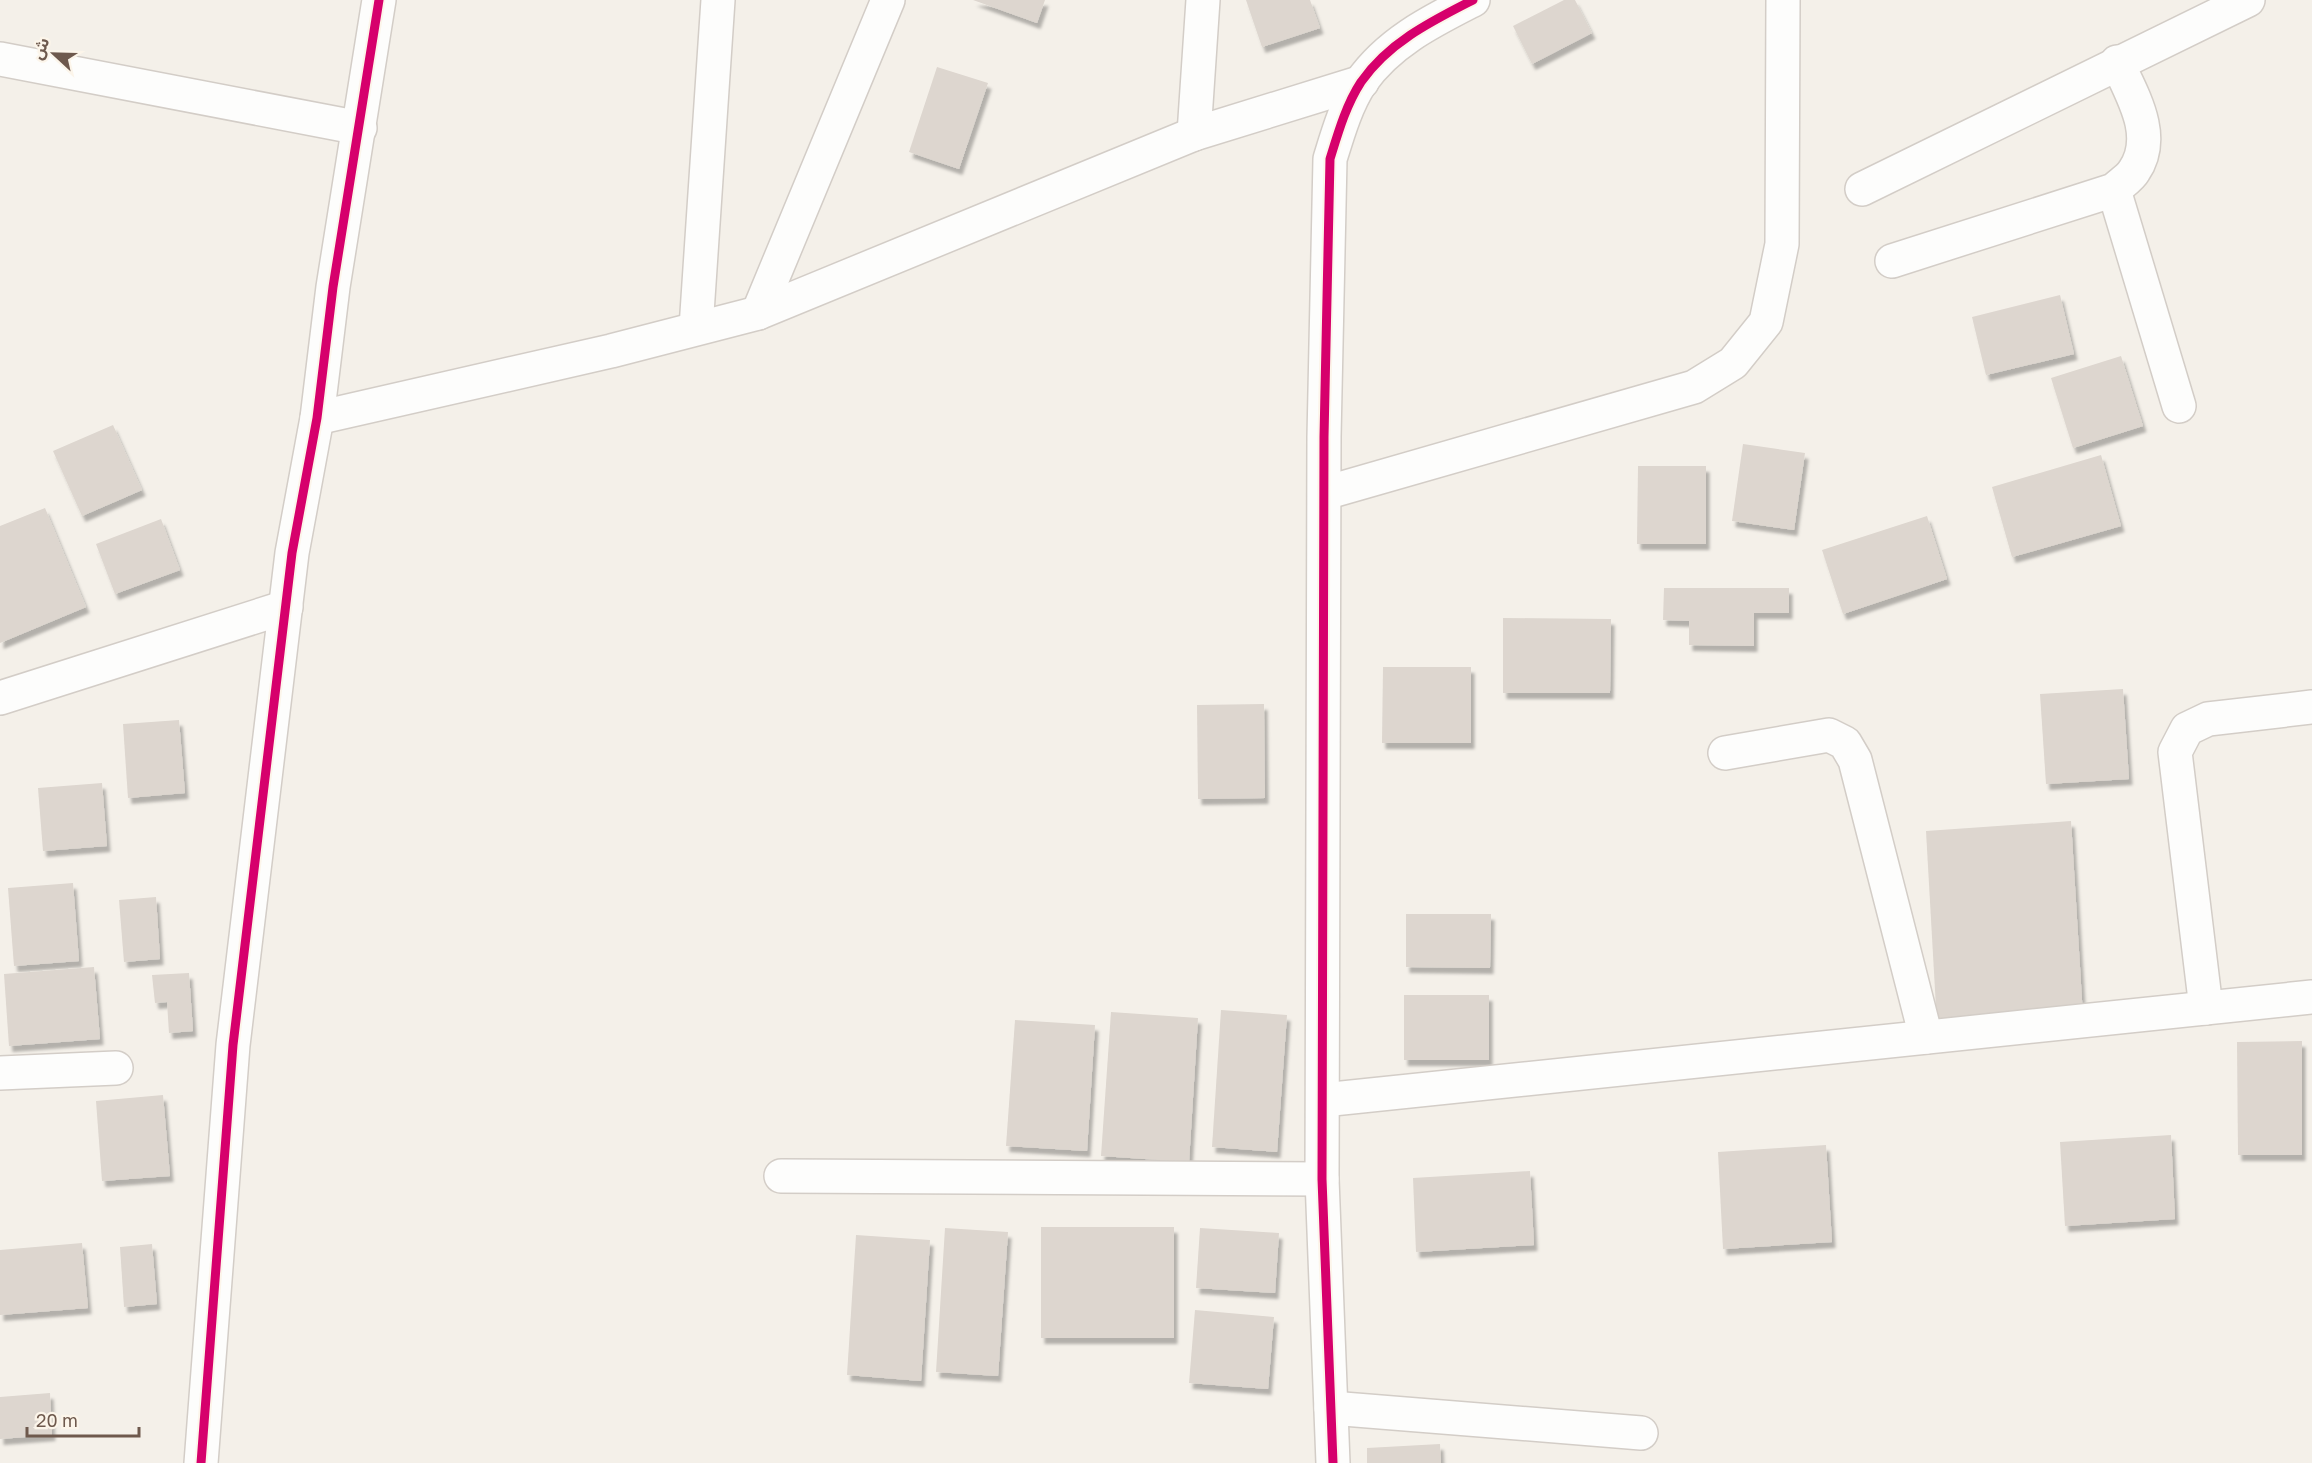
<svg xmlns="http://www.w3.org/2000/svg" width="2312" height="1463" font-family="'Golos Text','Noto Sans Arabic',sans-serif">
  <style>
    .building { fill: #ddd6cf; filter: url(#shadow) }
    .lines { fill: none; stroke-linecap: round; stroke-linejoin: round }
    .minor-casing { stroke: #d3cdc7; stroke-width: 36 }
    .tertiary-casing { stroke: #d3cdc7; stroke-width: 36 }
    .minor { stroke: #fdfdfc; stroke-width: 33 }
    .tertiary { stroke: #fdfdfc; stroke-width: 33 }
    .cycleway-casing { stroke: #fcf5ea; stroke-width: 13 }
    .cycleway { stroke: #d6006c; stroke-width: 9 }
  </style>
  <defs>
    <filter id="shadow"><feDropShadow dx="3.5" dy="6" stdDeviation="1.5" flood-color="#0004"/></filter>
  </defs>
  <rect width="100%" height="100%" fill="#f4f0e9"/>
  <!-- building -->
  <g class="building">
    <polygon points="973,0 1045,0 1037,23"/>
    <polygon points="1246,0 1310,0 1320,28 1262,47"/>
    <polygon points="1564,0 1575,0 1592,33 1532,64 1513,26"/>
    <polygon points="937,67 988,83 959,169 909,152"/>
    <polygon points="2060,295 2074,354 1986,375 1972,317"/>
    <polygon points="2121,356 2143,426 2073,448 2051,378"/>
    <polygon points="113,425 142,490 82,516 53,451"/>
    <polygon points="1743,444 1805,453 1794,530 1732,521"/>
    <polygon points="2101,455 2121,526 2012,557 1992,487"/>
    <polygon points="1638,466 1706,466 1706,544 1637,544"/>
    <polygon points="45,508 86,607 0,643 0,526"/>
    <polygon points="1927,516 1947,579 1843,614 1822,550"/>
    <polygon points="161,519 180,570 115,594 96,544"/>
    <polygon points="1664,588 1789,588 1789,613 1754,613 1754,646 1689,645 1689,621 1663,620"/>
    <polygon points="1503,618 1611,619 1610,693 1503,693"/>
    <polygon points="1383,667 1471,667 1471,743 1382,743"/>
    <polygon points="2123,689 2129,779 2046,784 2040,694"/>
    <polygon points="1264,704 1265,798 1198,799 1197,705"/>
    <polygon points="179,720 185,793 128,798 123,724"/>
    <polygon points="102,783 107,846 43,851 38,788"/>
    <polygon points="2071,821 2083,1016 1937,1025 1926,831"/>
    <polygon points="73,883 79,961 14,966 8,888"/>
    <polygon points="156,897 160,959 124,962 119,900"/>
    <polygon points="1406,914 1491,914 1490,968 1406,967"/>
    <polygon points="94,967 100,1039 9,1046 4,974"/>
    <polygon points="189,973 193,1031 169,1033 167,1002 155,1003 152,975"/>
    <rect x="1404" y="995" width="85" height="65"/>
    <polygon points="1221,1010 1287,1015 1277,1152 1212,1147"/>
    <polygon points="1111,1012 1198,1018 1189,1162 1101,1156"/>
    <polygon points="1015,1020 1095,1025 1087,1151 1006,1146"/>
    <polygon points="2302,1041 2302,1155 2238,1155 2237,1042"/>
    <polygon points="163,1095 170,1176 102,1181 96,1101"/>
    <polygon points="2171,1135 2175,1219 2065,1226 2060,1142"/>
    <polygon points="1826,1145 1832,1242 1723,1249 1718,1152"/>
    <polygon points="1530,1171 1534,1245 1416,1252 1413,1178"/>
    <rect x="1041" y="1227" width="133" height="111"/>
    <polygon points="945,1228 1008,1232 998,1376 936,1372"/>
    <polygon points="1200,1228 1279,1233 1275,1293 1196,1288"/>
    <polygon points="856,1235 930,1240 921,1381 847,1375"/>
    <polygon points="82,1243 88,1308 0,1315 0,1250"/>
    <polygon points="152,1244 157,1304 124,1307 120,1247"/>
    <polygon points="1195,1310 1274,1317 1268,1389 1189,1383"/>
    <polygon points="50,1393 52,1435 0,1439 0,1397"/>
    <polygon points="1440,1444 1441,1463 1367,1463 1367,1448"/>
  </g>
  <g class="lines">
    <defs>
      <g id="minor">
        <polyline points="0,59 360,128"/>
        <polyline points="1194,134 1203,0"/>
        <polyline points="1862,189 2248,0"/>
        <polyline points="2114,190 2179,406"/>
        <path d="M1892,261L2114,190C2120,184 2130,178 2134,171C2158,136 2132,95 2117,62"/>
        <polyline points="758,313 888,0"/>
        <polyline points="696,328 718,0"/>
        <polyline points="317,418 611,351 758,313 1194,134 1362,82"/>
        <polyline points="1325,493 1694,387 1733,363 1766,322 1782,244 1783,0"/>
        <polyline points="0,698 286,607"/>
        <polyline points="1725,753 1829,735 1845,743 1855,760 1926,1037"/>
        <polyline points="2206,1008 2175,752 2187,729 2208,719 2312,707"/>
        <polyline points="0,1073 116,1068"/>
        <polyline points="1323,1100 2312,997"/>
        <polyline points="781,1176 1322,1179"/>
        <polyline points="1331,1408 1641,1433"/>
        <polyline points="201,1463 233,1045 292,553 317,418 333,287 379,0"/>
      </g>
      <path id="tertiary" d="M1333,1463L1322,1179L1324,437L1330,159C1338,133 1346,105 1361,82C1389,42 1432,21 1473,0"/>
    </defs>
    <!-- minor casing -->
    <use href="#minor" class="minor-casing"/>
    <!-- tertiary casing -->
    <use href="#tertiary" class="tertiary-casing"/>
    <!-- minor -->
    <use href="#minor" class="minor"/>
    <!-- tertiary -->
    <use href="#tertiary" class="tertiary"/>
    <defs>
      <g id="cycleway">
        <polyline points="201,1463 233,1045 292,553 317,418 333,287 379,0"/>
        <path d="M1333,1463L1322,1179L1324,437L1330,159C1338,133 1346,105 1361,82C1389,42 1432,21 1473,0"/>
      </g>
    </defs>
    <!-- cycleway casing -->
    <use href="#cycleway" class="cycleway-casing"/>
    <!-- cycleway -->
    <use href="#cycleway" class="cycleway"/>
  </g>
  <!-- north arrow -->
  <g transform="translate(54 54) rotate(292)" stroke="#fcf5ea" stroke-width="4.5" paint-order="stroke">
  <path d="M0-4.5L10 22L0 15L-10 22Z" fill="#6e594d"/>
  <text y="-9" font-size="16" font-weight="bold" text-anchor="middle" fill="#6e594d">ش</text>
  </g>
  <!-- scale -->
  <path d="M27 1427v9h112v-9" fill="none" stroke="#6e594d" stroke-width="3"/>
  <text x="36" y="1427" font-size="18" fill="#6e594d" stroke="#fcf5ea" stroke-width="4.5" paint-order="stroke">20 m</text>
</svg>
